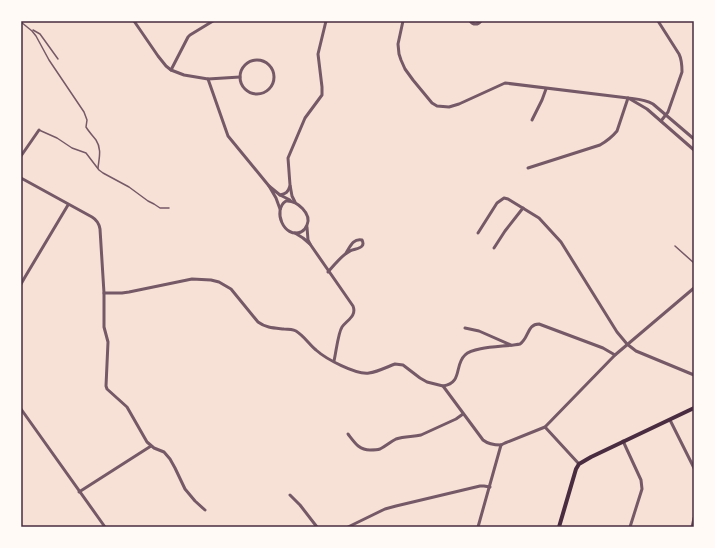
<svg xmlns="http://www.w3.org/2000/svg" width="715" height="548" font-family="Georgia,serif">
  <style>
    .lines { fill: none; stroke-linecap: round; stroke-linejoin: round }
    .service { stroke: #755966; stroke-width: 1.5 }
    .minor { stroke: #755966; stroke-width: 3 }
    .secondary { stroke: #4a2c40; stroke-width: 4 }
    .neatline { fill: none; stroke: #4a2c40; stroke-width: 1.5 }
  </style>
  <rect width="100%" height="100%" fill="#f7e1d7"/>
  <g class="lines">
    <!-- service -->
    <g class="service">
      <path d="M21,22L32,31L36,36L49,60L84,112L87,120L86,127C89,132 93,136 96,140C102,149 99,158 98,168"/>
      <polyline points="33,30 40,34 58,59"/>
      <polyline points="39,130 57,138 72,148 86,153 99,170 103,173 129,187 148,201 154,204 160,208 169,208"/>
      <polyline points="675,246 694,263"/>
    </g>
    <!-- minor -->
    <g class="minor">
      <polyline points="134,21 158,56 166,66 171,70 184,75 208,79 240,77"/>
      <path d="M403,21L398,44L399,54L401,60L405,69L413,80L432,103L437,106L449,107L459,104L505,83L628,98C637,99 645,99 653,104L694,139"/>
      <path d="M470,21C473,25 478,25 481,21"/>
      <path d="M658,21L679,54C682,60 682,65 682,72L668,112L661,121"/>
      <circle cx="257" cy="77" r="17"/>
      <polyline points="171,70 188,37 190,35 213,21"/>
      <polyline points="208,79 228,136 269,186"/>
      <polyline points="630,99 647,109 694,150"/>
      <polyline points="532,120 542,100 546,89"/>
      <polyline points="21,156 39,130"/>
      <path d="M528,168L600,145C607,141 612,137 617,131L628,98"/>
      <path d="M21,178L92,217C97,220 99,223 100,229L104,293V327L108,342L106,386L107,389L127,407L147,442L154,448L164,452L170,459L175,468L185,489L195,501L205,510"/>
      <path d="M280,195C286,194 288,192 290,186"/>
      <path d="M286,201C297,200 312,214 307,225C306,228 303,231 301,232C284,239 272,210 286,201Z"/>
      <polyline points="295,202 292,196 290,185 288,158 305,118 322,95 322,87 318,54 326,21"/>
      <polyline points="280,209 276,198 269,186 280,195 290,200"/>
      <polyline points="295,233 303,238 310,244 308,240 307,227"/>
      <polyline points="478,233 497,203 504,198 508,199 539,218 561,242 617,332 627,344 636,351 694,375"/>
      <path d="M310,244L353,306C357,316 347,320 342,327C338,333 336,353 334,361"/>
      <polyline points="494,248 505,231 523,208"/>
      <path d="M328,272C334,265 343,254 350,251C353,249 360,249 362,246C364,244 363,242 362,240C353,238 350,247 346,253"/>
      <polyline points="21,284 25,277 68,205"/>
      <path d="M104,293H122L129,292L192,279L211,280L219,282L231,289L258,322C266,328 274,328 284,329C288,329 292,329 296,331C304,336 309,344 316,350C326,359 356,375 369,373C377,372 387,367 395,364L403,365L420,378L427,382L443,386L483,440C488,444 495,445 501,445"/>
      <polyline points="465,328 479,331 511,345"/>
      <path d="M443,386C463,383 454,365 465,355C474,346 506,347 520,344C529,338 527,324 539,324L603,348L615,355"/>
      <polyline points="21,409 105,527"/>
      <polyline points="670,420 694,468"/>
      <polyline points="545,427 579,464"/>
      <path d="M348,434C355,443 359,450 370,450C374,450 377,450 380,449C386,446 390,442 396,439C405,436 413,437 421,435L456,419L463,414"/>
      <polyline points="623,441 641,480 642,489 630,527"/>
      <polyline points="501,445 505,443 545,427 615,355 694,288"/>
      <polyline points="79,492 151,446"/>
      <polyline points="290,495 300,505 317,527"/>
      <polyline points="348,527 385,509 396,506 480,486 484,486 490,487"/>
      <polyline points="478,527 501,445"/>
      <polyline points="692,527 694,518"/>
    </g>
    <!-- secondary -->
    <polyline class="secondary" points="559,527 576,469 579,464 591,457 694,408"/>
  </g>
  <!-- border -->
  <rect width="715" height="548" fill="none" stroke="#fffaf5" stroke-width="44"/>
  <rect x="22" y="22" width="671" height="504" class="neatline"/>
</svg>
